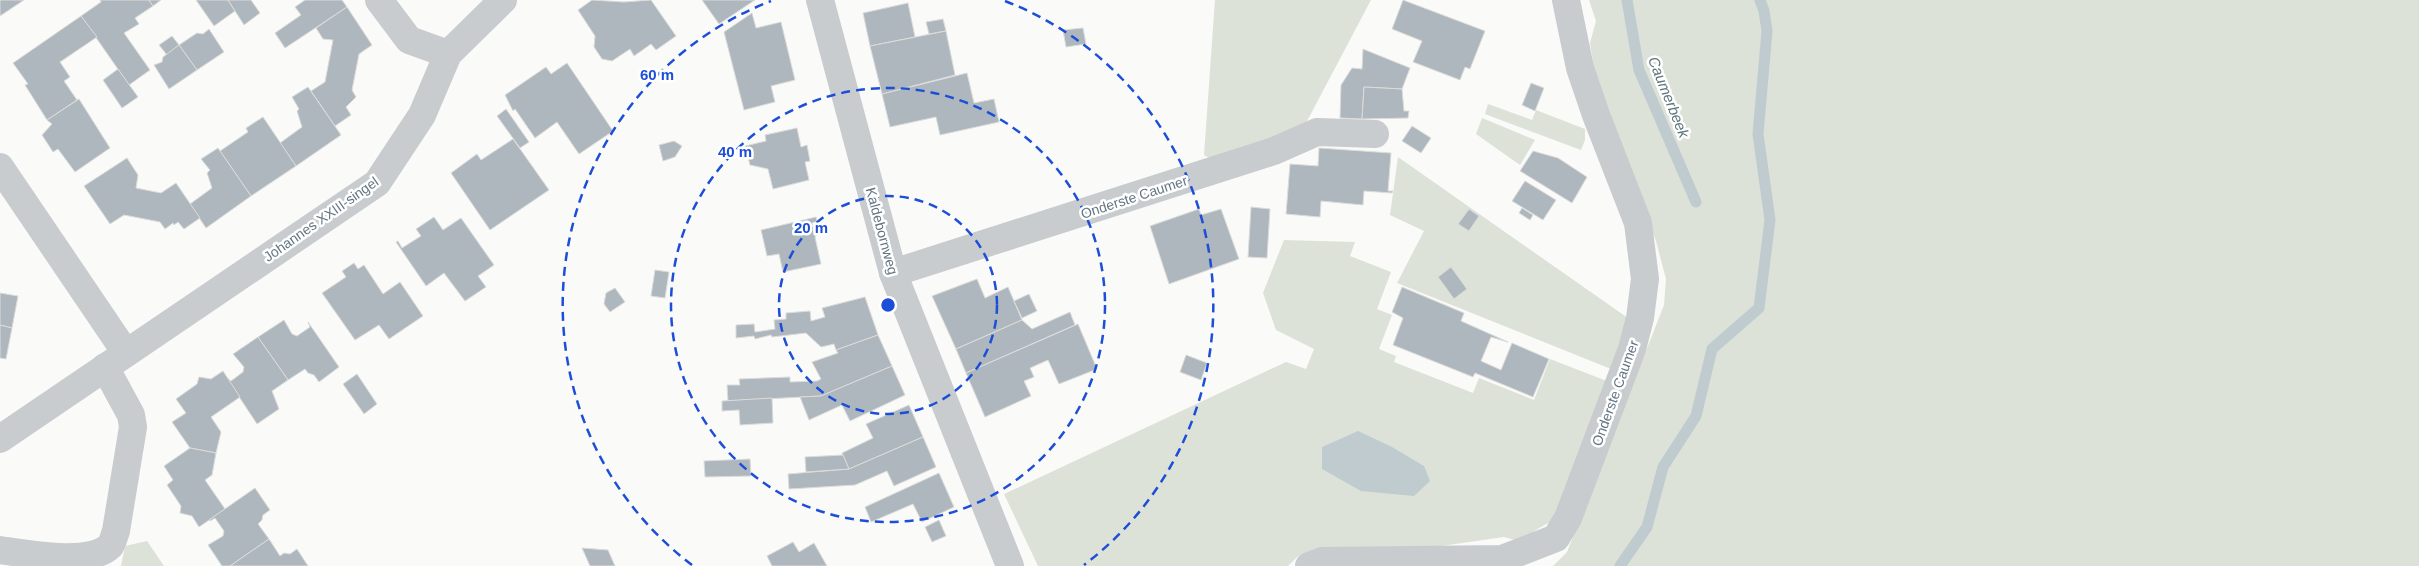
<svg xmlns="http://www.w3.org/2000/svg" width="2419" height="566" font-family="Helvetica,sans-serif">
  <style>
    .green { fill: #dce2d8 }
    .water { fill: #bfcbcf }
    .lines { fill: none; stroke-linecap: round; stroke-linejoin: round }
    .stream { stroke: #bfcbcf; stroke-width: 11 }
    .building { fill: #aeb7bd; stroke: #dcdcda }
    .street { stroke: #c8cccf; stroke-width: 28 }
    .ring { fill: none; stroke: #1d4ed8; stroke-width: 2.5; stroke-dasharray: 9 6 }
    .labels { text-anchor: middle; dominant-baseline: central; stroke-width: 5; stroke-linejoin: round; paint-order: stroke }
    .street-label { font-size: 14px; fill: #637684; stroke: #fff }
    .water-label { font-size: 15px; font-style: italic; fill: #5e767e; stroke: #fff }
    .centre { fill: #1d4ed8; stroke: #fff; stroke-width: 2.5 }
    .ring-label { font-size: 15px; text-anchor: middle; font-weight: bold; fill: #1d4ed8; stroke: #fff; stroke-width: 5; stroke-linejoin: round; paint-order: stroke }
  </style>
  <rect width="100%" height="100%" fill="#fafaf8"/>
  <!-- green -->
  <g class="green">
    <polygon points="1215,0 1371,0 1306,123 1216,162 1204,155"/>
    <polygon points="1589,0 2419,0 2419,566 1553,566 1567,552 1664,305 1666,279 1656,241 1595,75 1590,43 1596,21"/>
    <polygon points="1488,104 1532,120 1536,110 1585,129 1585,140 1581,150 1485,114"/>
    <polygon points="1482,118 1535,140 1520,165 1476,134"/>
    <polygon points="1398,157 1635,323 1616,371 1397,283 1424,231 1390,215"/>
    <path d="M1284,240L1355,242L1350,256L1391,272L1377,309L1392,315L1379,349L1396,356L1394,362L1473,393L1479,378L1534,400L1550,359L1612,383L1555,521C1542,524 1531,535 1518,541L1504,537L1420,549L1317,548L1297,557L1288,566H1038L1004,494L1286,362L1306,369L1314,349L1276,330L1263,293Z"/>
    <polygon points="147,541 164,566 121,566 125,546"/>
  </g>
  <!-- water -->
  <polygon class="water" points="1358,431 1392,447 1424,466 1430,481 1414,496 1361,491 1322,469 1322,447"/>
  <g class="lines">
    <!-- stream -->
    <g class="stream">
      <polyline points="1627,0 1639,70 1696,202"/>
      <polyline points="1620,566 1647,527 1663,467 1696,416 1712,349 1759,308 1770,220 1758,134 1767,31 1764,11 1760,0"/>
    </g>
  </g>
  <!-- building -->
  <g class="building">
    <polygon points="0,0 24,0 0,16"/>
    <polygon points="100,0 149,0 153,6 135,18 139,24 124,33 150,70 129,85 81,16 101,2"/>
    <polygon points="149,0 161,0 153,6"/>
    <polygon points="196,0 228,0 235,11 214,26"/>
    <polygon points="228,0 251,0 260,13 244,25"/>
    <polygon points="305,0 342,0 347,7 285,48 275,33 301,15 295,7"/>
    <polygon points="592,0 624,2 651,0 676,36 656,50 651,44 634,56 630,49 612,61 602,59 594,47 595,36 578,10"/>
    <polygon points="702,0 755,0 719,24"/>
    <polygon points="1403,0 1485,31 1470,69 1465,67 1460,80 1413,62 1422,41 1392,29"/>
    <polygon points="908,3 915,37 870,46 863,13"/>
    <polygon points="347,7 372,45 359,54 352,90 356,97 346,107 351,115 335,126 311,91 325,82 333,40 323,39 316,28"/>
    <polygon points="752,13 756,28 781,22 795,80 771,86 775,102 744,110 724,32"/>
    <polygon points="81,16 97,37 60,62 70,77 64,81 77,100 47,120 25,85 28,84 13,63"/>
    <polygon points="943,19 946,31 929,34 926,22"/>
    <polygon points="1083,28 1086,44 1066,47 1063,30"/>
    <polygon points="209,29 224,52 197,70 179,45 197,33 203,34"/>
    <polygon points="946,31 955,75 882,94 870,46"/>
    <polygon points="172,36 179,45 167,55 159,45"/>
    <polygon points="179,45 197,70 169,89 154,65 162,62 163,57"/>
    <polygon points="1363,49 1410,68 1402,89 1364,87 1362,119 1340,118 1341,85 1352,68 1362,69"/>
    <polygon points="567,63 613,131 579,154 557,122 535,138 515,109 513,111 505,95 546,67 551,74"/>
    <polygon points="118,69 138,97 122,108 103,80"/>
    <polygon points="967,73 974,103 994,99 999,122 940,135 936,117 890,127 882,94"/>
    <polygon points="1531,83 1544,88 1535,111 1522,105"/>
    <polygon points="308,87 341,135 296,166 280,143 302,127 297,111 299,109 292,97"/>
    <polygon points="1364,87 1402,89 1404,111 1409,111 1408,118 1362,119"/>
    <polygon points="79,99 110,148 75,172 58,149 53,152 42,135 52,124 47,120"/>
    <polygon points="506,109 529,142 520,148 497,116"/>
    <polygon points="263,117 296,166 251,196 220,151 248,132 246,128"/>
    <polygon points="1412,126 1431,138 1421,153 1402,141"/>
    <polygon points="797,128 801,147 807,145 810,161 805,162 809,180 773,189 768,169 750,165 745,146 766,141 765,135"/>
    <polygon points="513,139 549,190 490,230 451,173 477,154 481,160"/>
    <polygon points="674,141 682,146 675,157 663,161 659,145"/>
    <polygon points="218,148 251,196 206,228 190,204 212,188 207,173 210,170 201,159"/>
    <polygon points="1319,148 1391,153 1388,191 1393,191 1392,193 1364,191 1363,205 1321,201 1320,217 1286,214 1290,164 1318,166"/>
    <polygon points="1533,151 1558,158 1587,177 1572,203 1520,171"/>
    <polygon points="127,158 138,175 136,188 161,193 176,183 200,218 184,229 178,222 174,225 173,223 165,229 160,222 124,215 110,224 84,186"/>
    <polygon points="1525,181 1556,200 1543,220 1512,201"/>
    <polygon points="1251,207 1270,209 1267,258 1248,257"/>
    <polygon points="1522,208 1533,215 1530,220 1519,213"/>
    <polygon points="1199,209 1201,215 1221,209 1239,259 1169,284 1150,226"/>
    <polygon points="1469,209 1479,216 1469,231 1458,224"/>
    <polygon points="434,217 443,230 461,218 494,265 478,276 486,287 465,301 444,273 426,286 396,242 398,241 402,248 421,236 416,229"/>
    <polygon points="816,217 817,221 812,223 815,236 817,235 815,237 821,264 783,272 779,254 767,256 761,230"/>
    <polygon points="354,263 358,269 364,265 383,294 400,282 423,316 389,339 379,325 355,340 322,293 346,277 342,271"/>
    <polygon points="1451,267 1467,289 1454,299 1438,277"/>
    <polygon points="655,270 669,272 665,298 651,296"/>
    <polygon points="977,279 985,298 1008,287 1022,320 956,349 932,296"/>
    <polygon points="1402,287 1464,313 1461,321 1508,342 1491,337 1481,361 1501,370 1512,343 1549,359 1533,397 1475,373 1473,377 1393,345 1403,318 1392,312"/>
    <polygon points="615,288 625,302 610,312 604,304 606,293"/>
    <polygon points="0,293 18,296 12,328 0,325"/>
    <polygon points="1029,294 1037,311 1022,318 1014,301"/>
    <polygon points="865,297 878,335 836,350 834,344 821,347 806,333 772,337 771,335 755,339 754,336 736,338 736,325 754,324 755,332 775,329 774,320 786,319 786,313 810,311 811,321 825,317 822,308"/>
    <polygon points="1070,312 1075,325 966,373 956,349 1022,320 1032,329"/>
    <polygon points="284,320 292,334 297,336 310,327 308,322 339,367 319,382 314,375 308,373 305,369 288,380 258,337"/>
    <polygon points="1078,324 1097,369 1059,384 1048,360 1030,368 1034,377 1024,381 1031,396 985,417 966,373"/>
    <polygon points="0,325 12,328 6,359 0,358"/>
    <polygon points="878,335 892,366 821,396 728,401 727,385 740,385 739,379 790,377 790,382 817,381 821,379 812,362 838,353 836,350"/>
    <polygon points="258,337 288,380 272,391 279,409 257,424 226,377 231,381 243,372 244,367 233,354"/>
    <polygon points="1186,355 1207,363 1201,380 1180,372"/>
    <polygon points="892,366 905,395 850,421 842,405 809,420 800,397 821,396"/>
    <polygon points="223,371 240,397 211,417 221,432 216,453 190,448 172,422 186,413 176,399 197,384 199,377 211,379"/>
    <polygon points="357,374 377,404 364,414 343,384"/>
    <polygon points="772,398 773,423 740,425 739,410 722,411 722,401"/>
    <polygon points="909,405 923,437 849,469 842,453 873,438 866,424"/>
    <polygon points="923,437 936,467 894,486 887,471 855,485 789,489 788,474 849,469"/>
    <polygon points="190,448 216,453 212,475 205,480 225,509 199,527 192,516 180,513 181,506 167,485 173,480 164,466"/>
    <polygon points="843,455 849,469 806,472 805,457"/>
    <polygon points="750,459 751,476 705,477 704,461"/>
    <polygon points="939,473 954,507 922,522 913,504 871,522 865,507"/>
    <polygon points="255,488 270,510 263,515 262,520 258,524 269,539 230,566 222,566 208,545 223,536 224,531 215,518 210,521 209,520"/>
    <polygon points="939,520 946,536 932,542 925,527"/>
    <polygon points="269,539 280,556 284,553 290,554 297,549 308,566 230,566"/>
    <polygon points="793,542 799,552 814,543 827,566 772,566 767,556"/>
    <polygon points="582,548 608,550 615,566 590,566"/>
  </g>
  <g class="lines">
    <!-- street -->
    <g class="street">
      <polyline points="379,0 409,40 448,54"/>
      <polyline points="820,0 893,273 1010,566"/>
      <polyline points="0,167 126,353"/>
      <polyline points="893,273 1274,151 1317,132 1375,134"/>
      <polyline points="0,439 377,183 422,115 448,54 503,0"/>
      <path d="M0,550C29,554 89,566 110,546C113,542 114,536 116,531L133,427L131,415L105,367"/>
      <polyline points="1309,566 1322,561 1502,559 1556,538 1568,518 1632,349 1640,318 1645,279 1638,223 1596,115 1580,68 1566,0"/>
    </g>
  </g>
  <!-- distance rings -->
  <g class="ring">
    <circle cx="888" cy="305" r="109"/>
    <circle cx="888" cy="305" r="217"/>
    <path d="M692 565A326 326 0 0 1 771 1M1005 1A326 326 0 0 1 1084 565"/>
  </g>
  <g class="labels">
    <!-- street labels -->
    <g class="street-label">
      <text transform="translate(1134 197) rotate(-18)">Onderste Caumer</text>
      <text transform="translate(321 219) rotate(-35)">Johannes XXIII-singel</text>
      <text transform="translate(882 231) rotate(75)">Kaldebornweg</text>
      <text transform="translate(1615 393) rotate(-70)">Onderste Caumer</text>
    </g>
    <!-- water labels -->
    <g class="water-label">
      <text transform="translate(1669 97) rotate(68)">Caumerbeek</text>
    </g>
  </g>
  <circle cx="888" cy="305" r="8" class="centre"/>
  <g class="ring-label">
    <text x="657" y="80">60 m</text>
    <text x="735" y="157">40 m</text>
    <text x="811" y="233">20 m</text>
  </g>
</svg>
